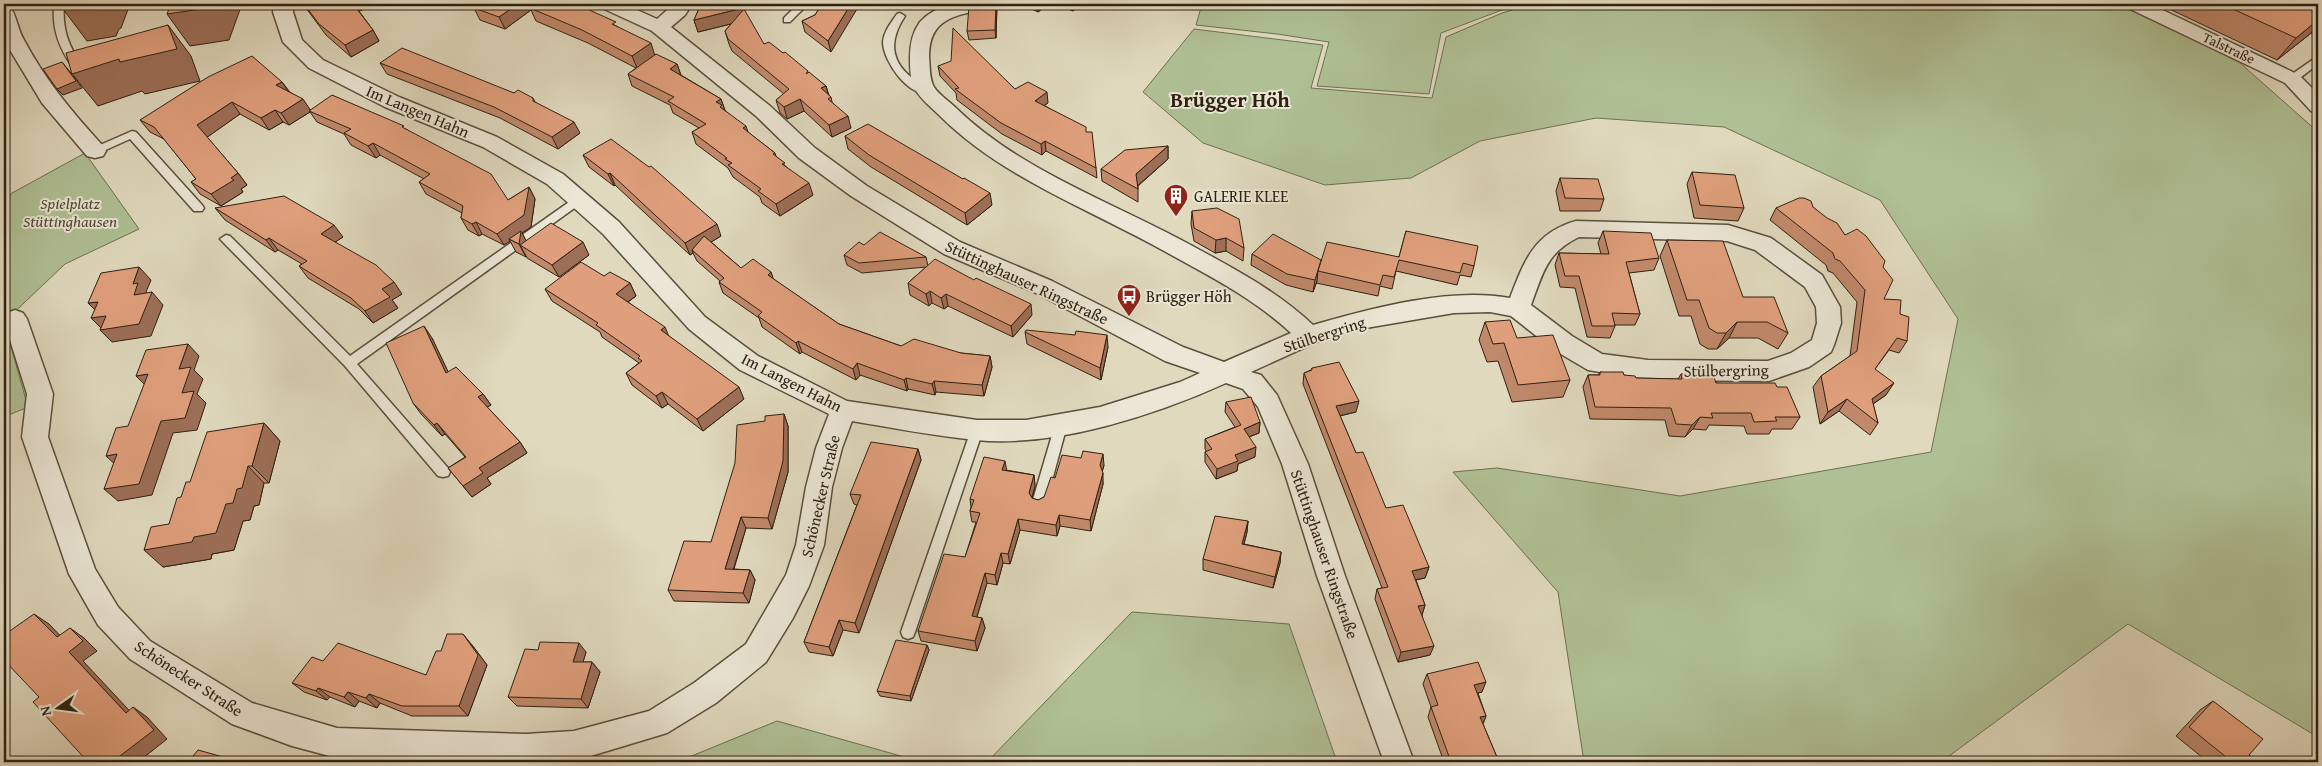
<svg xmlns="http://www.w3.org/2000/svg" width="2322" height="766" font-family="'Gentium Book Plus',serif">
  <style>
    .green { fill: #afc094; stroke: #6e7052 }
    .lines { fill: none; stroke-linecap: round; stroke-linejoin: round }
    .service-casing { stroke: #5a4f3c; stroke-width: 3 }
    .minor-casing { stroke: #5a4f3c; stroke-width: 3 }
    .service { fill: #ebe6d5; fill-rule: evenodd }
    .minor { fill: #ebe6d5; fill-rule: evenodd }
    .wall { fill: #c1896b; stroke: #2e2111 }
    .shaded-wall { fill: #9d6f57; stroke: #2e2111 }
    .building { fill: #e09f7c; stroke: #2e2111 }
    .labels { text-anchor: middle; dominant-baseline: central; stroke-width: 4; stroke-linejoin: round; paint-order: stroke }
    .far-street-label { font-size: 14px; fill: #2e2111; stroke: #ebe6d5 }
    .street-label { font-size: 16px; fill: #2e2111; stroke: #ebe6d5 }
    .poi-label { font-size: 16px; fill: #2e2111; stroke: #ebe6d5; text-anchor: start }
    .park-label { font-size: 16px; font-style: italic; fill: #4e4932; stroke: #ebe6d5 }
    .district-label { font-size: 21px; font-weight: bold; fill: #2e2111; stroke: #ebe6d5 }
  </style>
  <rect width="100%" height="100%" fill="#e0d9be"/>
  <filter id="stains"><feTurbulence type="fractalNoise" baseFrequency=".004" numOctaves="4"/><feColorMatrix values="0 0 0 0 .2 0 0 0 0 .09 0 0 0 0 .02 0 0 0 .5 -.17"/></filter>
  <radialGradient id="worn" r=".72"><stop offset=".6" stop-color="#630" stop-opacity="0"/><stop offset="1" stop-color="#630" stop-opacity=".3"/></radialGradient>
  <!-- green -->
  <g class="green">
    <polygon points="1202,4 1518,4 1441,33 1429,94 1317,86 1329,42 1277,34 1196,25"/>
    <polygon points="1532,4 2122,4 2239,62 2318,132 2318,737 2128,624 1941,762 1584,762 1558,592 1453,472 1497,468 1680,496 1931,452 1958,319 1880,200 1724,127 1596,118 1480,141 1411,178 1325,185 1203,143 1143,92 1194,29 1323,45 1311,88 1432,98 1446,37 1502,13"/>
    <polygon points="85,153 139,229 65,264 4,322 28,407 4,417 4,203 12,193"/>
    <polygon points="1132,612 1289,624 1337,762 987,762"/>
    <polygon points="777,721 922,762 677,762"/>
  </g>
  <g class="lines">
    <defs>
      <g id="service">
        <path d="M54,4H64C62,29 68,45 82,66L81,68H73C59,47 52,30 54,4Z"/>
        <polygon points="798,4 808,4 790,22 784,22 784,18"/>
        <polygon points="2277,4 2288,4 2318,28 2318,36 2315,35"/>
        <path d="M900,13L905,16C883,49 896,72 930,89V93C909,98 883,61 883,42C884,31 891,23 897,14Z"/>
        <polygon points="2318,56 2318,64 2296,81 2288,81 2288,77"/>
        <polygon points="132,131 136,132 202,205 204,208 202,211 194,211 130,139 99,153 91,153 90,151 91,149"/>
        <polygon points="579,195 583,196 585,199 583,202 357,364 448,468 450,472 448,476 443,477 438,476 345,366 220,239 226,235 230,236 350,356"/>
        <polygon points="1061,420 1066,421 1067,425 1046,503 1044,507 1039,509 1034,507 1032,503 1055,425 1056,421"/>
        <polygon points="977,425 982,426 983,430 915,632 913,637 908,639 903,637 901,632 971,430 972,426"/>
      </g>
      <g id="minor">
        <path d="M275,4H293V12L302,40L323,60L399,97L497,137L563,174L619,222L705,317L758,356L847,401L977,420H1026L1100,407L1180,382L1200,373L1165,361L1036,293L944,254L851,196L799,158L756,116L652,31L602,8L600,4H624L657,19L674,4H692L685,15L671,27L770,106L815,148L867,186L960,242L1052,281L1183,347L1224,362L1291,333C1251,296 1202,272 1155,246C1081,206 999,175 939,115C930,106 920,99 914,87C910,78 910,67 910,58C910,45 912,33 920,22C938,2 966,2 990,4L988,8C956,16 929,17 929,57C930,66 929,79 934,87C939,95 949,101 956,108C1020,170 1109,201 1187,243C1231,267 1276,290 1313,325C1372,308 1450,287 1510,298C1524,261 1534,233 1576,221L1728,225L1771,238L1822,275L1840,307L1841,323L1834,345L1831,352L1809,367L1769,381L1648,380L1588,370L1554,350L1511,316L1490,312L1454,313L1360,329L1317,342L1251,372L1261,375L1277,395L1308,464L1345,576L1414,762H1384L1317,576L1282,464L1258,407L1243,389L1226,383C1156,415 1054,448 976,440C934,436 893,428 852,421L842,448L832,487L824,545L809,586L793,618L766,662L716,703L667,733L574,761L478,762L337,758L292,746L232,724L130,659L98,625L69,574L22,437L27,394L4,321L7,313L15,310L23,313L27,319L53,394L48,437L95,569L118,607L150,641L252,703L337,728L526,734L574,731L649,711L694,683L746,644L786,575L796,545L806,487L816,448L829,414L740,370L689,329L603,234L547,184L483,147L385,107L309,68L283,42L273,12ZM1579,237L1727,241L1755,250L1805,287L1816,307L1817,323L1812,340L1791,353L1768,361L1648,360L1602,354L1572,336L1531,305C1543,273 1546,253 1579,237Z"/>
        <polygon points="2126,4 2150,4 2299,75 2318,94 2318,113 2311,111 2285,83 2128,8"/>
        <path d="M4,6L11,8C17,18 18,30 24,40C45,80 73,113 103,146L106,151L103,156L95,158L87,156L42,103L4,40Z"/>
      </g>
    </defs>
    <!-- service casing -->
    <use href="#service" class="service-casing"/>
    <!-- minor casing -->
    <use href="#minor" class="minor-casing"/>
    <!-- service -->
    <use href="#service" class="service"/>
    <!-- minor -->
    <use href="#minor" class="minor"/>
  </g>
  <!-- wall -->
  <g class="wall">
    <polygon points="303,4 358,4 362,10 359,11 373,30 379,41 351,57 326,35"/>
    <polygon points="480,4 578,4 579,5 618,27 655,55 677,64 681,75 721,99 725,110 749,133 775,153 776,156 813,195 780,216 762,203 760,197 733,177 728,168 696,144 692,132 699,128 673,113 670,105 632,86 628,74 636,68 588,43 536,21 531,10 505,29 480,20 474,8"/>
    <polygon points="701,4 764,44 783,53 826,86 829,95 831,97 832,102 851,128 832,137 804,111 787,119 780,113 776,100 784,94 732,51 729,44 725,31 731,24 698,32 694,20"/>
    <polygon points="822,4 831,52 805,32 802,21 815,15"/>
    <polygon points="976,4 997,4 996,38 969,40 967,31"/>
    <polygon points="1021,4 1049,4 1038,12"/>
    <polygon points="1055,4 1081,4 1073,11"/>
    <polygon points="2162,4 2318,4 2310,34 2277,60 2161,5"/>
    <polygon points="380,63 514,93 533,98 535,102 580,133 558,149 500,118 387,74"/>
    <polygon points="938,66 1015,89 1048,103 1044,105 1086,132 1096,168 1097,178 1046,151 1042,155 1002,134 957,100 956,93 940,76"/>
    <polygon points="282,82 289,91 310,110 406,129 508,200 529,187 535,199 531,227 522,233 526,241 589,255 559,277 527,258 526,256 526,257 516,252 510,241 504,245 482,234 479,236 468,230 461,218 462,213 426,194 419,182 424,179 380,155 376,158 351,145 344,134 317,122 310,112 289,125 283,122 269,130 240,114 207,137 238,173 247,185 241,189 243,192 221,206 200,194 191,182 196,179 164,139 150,132 140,120"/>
    <polygon points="845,136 992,205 967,225 871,167 848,149"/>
    <polygon points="1168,146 1168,159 1138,186 1138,202 1102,181 1101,169"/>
    <polygon points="583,155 721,236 711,242 741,268 771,272 773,279 839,324 901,346 961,353 990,356 992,367 984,396 936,392 935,395 908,389 907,391 860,375 856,380 802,352 800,354 762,327 759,318 723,293 719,282 720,281 697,261 693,253 690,255 615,185 614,186 589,167"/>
    <polygon points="1692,172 1744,208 1738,221 1694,218 1687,184"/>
    <polygon points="1560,178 1604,199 1600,211 1560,211 1556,191"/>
    <polygon points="1813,207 1845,235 1883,267 1884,299 1900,314 1907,341 1899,353 1889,350 1875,369 1886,395 1873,404 1878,423 1870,435 1839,411 1820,424 1813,387 1821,376 1850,356 1857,302 1833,273 1828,271 1826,265 1770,220 1776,208"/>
    <polygon points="215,208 343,237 335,242 402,294 392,300 398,308 373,323 359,309 308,278 299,266 302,264 278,250 275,252 225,220"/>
    <polygon points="1192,211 1244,248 1243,261 1226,251 1215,253 1194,241 1191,224"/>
    <polygon points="1406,231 1474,266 1471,277 1460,275 1457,285 1396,271 1392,289 1380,286 1378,296 1316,283 1317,281 1313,292 1286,285 1251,265 1252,254 1321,260 1399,257"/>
    <polygon points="1603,231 1659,258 1654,270 1629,273 1640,314 1635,325 1615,325 1615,326 1610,338 1587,337 1575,288 1560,287 1555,265 1559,253 1601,254 1598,243"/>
    <polygon points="1667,240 1743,297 1788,333 1778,349 1758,338 1729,338 1717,349 1708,349 1700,344 1691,316 1679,316 1660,256"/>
    <polygon points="864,245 926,257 928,266 1032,315 1013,337 948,306 944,309 932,303 929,306 910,295 908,283 926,267 862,273 847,265 844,255"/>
    <polygon points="604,276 630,283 636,296 628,302 744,399 703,431 668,404 662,408 632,385 626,373 639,363 602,337 600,332 552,301 545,289"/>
    <polygon points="1485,322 1517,338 1570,380 1563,397 1512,402 1498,361 1487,362 1479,340"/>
    <polygon points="1025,332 1108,347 1101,380 1027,344"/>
    <polygon points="432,338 448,372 483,394 491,405 487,407 520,442 527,453 487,478 491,484 472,497 448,468 465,457 445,434 442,436 421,414 413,403"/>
    <polygon points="1312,368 1356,412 1340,416 1356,453 1386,508 1429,567 1425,578 1416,580 1425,605 1422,615 1430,655 1398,662 1375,599 1377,589 1382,588 1303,384 1304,373 1311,370"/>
    <polygon points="1600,372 1624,375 1636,378 1678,379 1681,374 1716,383 1777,387 1800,417 1792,429 1772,429 1769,434 1747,434 1744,426 1709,425 1706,430 1693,429 1685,437 1669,436 1665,420 1590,419 1583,387 1588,375 1598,375"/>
    <polygon points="1226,402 1260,422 1259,433 1249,437 1255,457 1238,464 1237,471 1216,479 1205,462 1205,452 1207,452 1205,449 1205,439 1235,427 1225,412"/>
    <polygon points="784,414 788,426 788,472 772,529 746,528 734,569 750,570 755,580 749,603 674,601 668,590 711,542 765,421"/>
    <polygon points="264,423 280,441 269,483 264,483 259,505 254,506 250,520 243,521 234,550 212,554 211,559 163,567 169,524 181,497 190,482"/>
    <polygon points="918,449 921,460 859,633 843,630 833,656 809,652 804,642 857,505 854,504 850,494"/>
    <polygon points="1104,465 1102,472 1103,484 1091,531 1060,526 1057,536 1020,530 1010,564 1003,563 997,585 987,583 977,617 982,618 985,628 977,651 921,641 918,631 965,557 976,522 972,522 970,511 971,507 970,499 1006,470 1034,475 1035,486 1032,498 1038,500 1044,497 1055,478"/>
    <polygon points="1248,521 1247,532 1244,544 1281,552 1280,563 1273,588 1203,570 1203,559"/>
    <polygon points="472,645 487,665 468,716 412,716 380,703 377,708 359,701 355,707 330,697 327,700 304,692 292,683 426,675 441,651"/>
    <polygon points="927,645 929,650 911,701 880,696 877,691"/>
    <polygon points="586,652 583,662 592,662 600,672 588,708 517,706 508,697"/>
    <polygon points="1427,674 1482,692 1478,693 1486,716 1483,724 1499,762 1444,762 1428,717 1431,707 1423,684"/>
    <polygon points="2213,701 2249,755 2258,762 2208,762 2176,736 2200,710"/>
  </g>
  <!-- shaded-wall -->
  <g class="shaded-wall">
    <polygon points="92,4 130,4 121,28 119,29 116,36 87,41 63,9"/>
    <polygon points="210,4 242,4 229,40 190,46 167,14"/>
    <polygon points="353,4 358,4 362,10 357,12"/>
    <polygon points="518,4 536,4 537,6 530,8 531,10 505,29 499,17"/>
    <polygon points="851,4 860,4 831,52 828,41"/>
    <polygon points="996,4 997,4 996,38 995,30"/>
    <polygon points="1037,4 1049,4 1038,12"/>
    <polygon points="1073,4 1081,4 1073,11"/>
    <polygon points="743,8 747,20 698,32 694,20"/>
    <polygon points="2318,20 2318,24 2310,34 2277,60 2296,38"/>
    <polygon points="168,25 191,56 200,81 145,94 142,91 98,106 73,75 82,88 63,95 57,89 62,62 72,74"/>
    <polygon points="373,30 379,41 351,57 345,45"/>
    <polygon points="651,43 655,56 637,68 632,56"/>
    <polygon points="677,64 681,76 670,69"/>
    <polygon points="282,82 290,94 276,85"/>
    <polygon points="826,86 829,98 821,88"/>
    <polygon points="1047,92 1048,103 1036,111 1035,101"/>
    <polygon points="303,99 311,111 309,111 310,112 289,125 281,113"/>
    <polygon points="721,99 725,111 724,119 716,102"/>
    <polygon points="800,99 804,111 787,119 784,107"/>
    <polygon points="232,102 240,114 206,138 197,125"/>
    <polygon points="275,110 283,122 269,130 261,118"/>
    <polygon points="848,116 851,128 832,137 829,125"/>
    <polygon points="574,122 580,133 558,149 552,137"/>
    <polygon points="746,126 750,138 743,128"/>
    <polygon points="1045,141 1046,151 1042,155 1041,144"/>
    <polygon points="373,143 380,155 376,158 368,146"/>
    <polygon points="1168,146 1168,159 1136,187 1136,174"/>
    <polygon points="238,173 247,185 241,189 243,192 221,206 211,194 231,178"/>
    <polygon points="610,173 615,185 614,186 608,174"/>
    <polygon points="809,183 813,195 780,216 776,204"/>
    <polygon points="529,187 535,199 531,227 522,233 528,244 520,245 526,256 526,257 519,244 509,239 510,241 504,245 497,234"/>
    <polygon points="990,193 992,205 967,225 965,213"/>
    <polygon points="476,222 482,234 479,236 472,224"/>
    <polygon points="717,224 721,236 695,252 692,250 693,253 690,255 685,243"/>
    <polygon points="334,225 343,237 329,246 321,234"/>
    <polygon points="269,238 278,250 275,252 266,240"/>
    <polygon points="1226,238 1226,251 1215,253 1216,240"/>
    <polygon points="583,242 589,255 559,277 552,265"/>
    <polygon points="139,267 151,280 146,292 150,296 134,295 133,284"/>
    <polygon points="1318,271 1317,281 1313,292 1315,280"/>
    <polygon points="771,272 775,284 768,275"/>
    <polygon points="394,282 402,294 392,300 398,308 373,323 365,311 382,289"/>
    <polygon points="630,283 636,296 622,306 616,294"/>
    <polygon points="930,291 932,303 929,306 926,294"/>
    <polygon points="152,292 163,305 151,336 112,342 100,330 102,329 91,318"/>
    <polygon points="946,294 948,306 944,309 941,298"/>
    <polygon points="98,302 101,316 88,303"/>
    <polygon points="1031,304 1032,315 1013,337 1011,326"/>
    <polygon points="1737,322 1729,338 1717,349 1726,333"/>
    <polygon points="424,326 432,338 454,384 446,373"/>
    <polygon points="665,327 670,339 661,330"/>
    <polygon points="1107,335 1108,347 1101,380 1100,368"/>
    <polygon points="798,341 802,352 800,354 796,343"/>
    <polygon points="188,344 199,356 194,370 203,379 197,394 206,403 197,430 173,433 152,495 118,501 104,489 161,421 182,393 179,369"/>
    <polygon points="990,356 992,367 984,396 982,385"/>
    <polygon points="857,363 860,375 856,380 853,369"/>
    <polygon points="148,374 148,388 136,376"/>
    <polygon points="906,378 908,389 907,391 904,380"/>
    <polygon points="934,381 936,392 935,395 932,384"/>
    <polygon points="1894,383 1886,395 1864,410 1872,399"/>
    <polygon points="739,387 744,399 703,431 697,419"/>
    <polygon points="662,392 668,404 662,408 656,396"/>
    <polygon points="483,394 491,405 485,408 478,397"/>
    <polygon points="1847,399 1839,411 1820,424 1828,412"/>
    <polygon points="1359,401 1356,412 1334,417 1336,406"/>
    <polygon points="784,414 788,426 788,472 772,529 768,518"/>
    <polygon points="1700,417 1693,429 1685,437 1692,425"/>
    <polygon points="1260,422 1259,433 1243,439 1244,429"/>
    <polygon points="264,423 280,441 269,483 252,466"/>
    <polygon points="437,423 445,434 442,436 434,425"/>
    <polygon points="520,442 527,453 487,478 491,484 472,497 463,486 479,468"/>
    <polygon points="1256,447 1255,457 1238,464 1237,471 1216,479 1217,469 1235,455"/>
    <polygon points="918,449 921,460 859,633 855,623"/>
    <polygon points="117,454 119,468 106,456"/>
    <polygon points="1103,454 1104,465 1101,476 1100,465"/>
    <polygon points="1005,461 1007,472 1002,470"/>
    <polygon points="248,466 264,483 259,505 254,506 250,520 243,521 234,550 212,554 211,559 163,567 144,550 194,537 226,504"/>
    <polygon points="1103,473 1103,484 1091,531 1090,520"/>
    <polygon points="1034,475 1035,486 1030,504 1029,493"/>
    <polygon points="1059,515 1060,526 1057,536 1056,525"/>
    <polygon points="741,517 746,528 730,580 725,569"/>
    <polygon points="1018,519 1020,530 1010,564 1008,554"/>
    <polygon points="1248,521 1247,532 1241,555 1242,544"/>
    <polygon points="1281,552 1280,563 1273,588 1275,577"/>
    <polygon points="1001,553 1003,563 997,585 995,575"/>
    <polygon points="1429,567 1425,578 1409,581 1412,571"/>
    <polygon points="750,570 755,580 749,603 743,593"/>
    <polygon points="985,573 987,583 974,626 972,616"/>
    <polygon points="1425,605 1422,615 1415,616 1418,606"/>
    <polygon points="34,614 49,624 71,647 57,637"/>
    <polygon points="982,618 985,628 977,651 975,641"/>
    <polygon points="839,620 843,630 833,656 829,647"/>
    <polygon points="70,628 84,638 97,651 83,661 140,722 126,713 69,652"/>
    <polygon points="463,634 472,645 487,665 468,716 459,706"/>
    <polygon points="579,643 586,652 580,672 573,662"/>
    <polygon points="927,645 929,650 911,701 910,696"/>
    <polygon points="1434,646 1430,655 1398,662 1401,652"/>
    <polygon points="592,662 600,672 588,708 581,699"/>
    <polygon points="1486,682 1482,692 1470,695 1474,685"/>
    <polygon points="318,688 330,697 327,700 316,691"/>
    <polygon points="348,692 359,701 355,707 344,697"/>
    <polygon points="369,694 380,703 377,708 366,698"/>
    <polygon points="133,707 147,717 167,739 138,762 112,762"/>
    <polygon points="1486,716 1482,726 1480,717"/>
  </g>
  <!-- building -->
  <g class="building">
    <polygon points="62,4 92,4 92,5 63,9"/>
    <polygon points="171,4 210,4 208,8 167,14"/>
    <polygon points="304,4 353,4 373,30 345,45 319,24"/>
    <polygon points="480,4 518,4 499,17 474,8"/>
    <polygon points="537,4 576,4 616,22 612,24 651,43 632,56 582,30 530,8"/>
    <polygon points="701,4 741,4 743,8 694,20"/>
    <polygon points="822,4 851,4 828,41 802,21 815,15"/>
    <polygon points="976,4 996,4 995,30 967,31 969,6"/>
    <polygon points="2222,4 2318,4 2318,20 2296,38"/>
    <polygon points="744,9 764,44 769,42 783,53 785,52 808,71 806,74 809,72 826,86 821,88 831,97 828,99 848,116 829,125 800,99 784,107 776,100 789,89 728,39 725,31"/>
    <polygon points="168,25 177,49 120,62 119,59 72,74 66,53"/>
    <polygon points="953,28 1015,89 1028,82 1047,92 1035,101 1086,127 1086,132 1092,132 1096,168 1045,141 1041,144 1001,123 955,89 959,88 938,66 951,61"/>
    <polygon points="402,48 514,93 518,90 533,98 533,101 574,122 552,137 494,107 380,63"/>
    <polygon points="656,54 677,64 670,69 721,99 716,102 722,105 720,107 746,126 743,128 775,153 773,154 785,163 782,164 809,183 776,204 758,191 761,189 728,165 732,163 725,159 727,158 692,132 706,124 668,101 674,97 628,74"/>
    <polygon points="252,56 282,82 276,85 303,99 281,113 275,110 261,118 232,102 197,125 238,173 231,178 234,180 211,194 191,182 196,179 154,127 140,120 208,77"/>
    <polygon points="62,62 76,81 57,89 43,69"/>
    <polygon points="332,95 404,126 402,127 491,174 508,200 529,187 524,215 497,234 476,222 472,224 461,218 463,206 419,182 430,174 373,143 368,146 344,133 351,129 309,111"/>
    <polygon points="868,124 963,179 964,178 990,193 965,213 869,155 845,136"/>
    <polygon points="611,139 649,167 651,166 717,224 685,243 610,173 608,174 583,155"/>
    <polygon points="1168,146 1136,174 1138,189 1101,169 1125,150"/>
    <polygon points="1692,172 1735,175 1744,208 1700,205"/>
    <polygon points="1560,178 1598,179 1604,199 1565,198"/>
    <polygon points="284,196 334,225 321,234 376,265 394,282 382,289 390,297 365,311 351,298 299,266 307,261 269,238 266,240 215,208"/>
    <polygon points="1799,198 1804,198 1811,201 1813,207 1827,218 1837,223 1845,235 1857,229 1866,236 1885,261 1883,267 1893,280 1884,299 1901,300 1900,314 1909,317 1907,341 1897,338 1875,369 1894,383 1872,399 1878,423 1847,399 1828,412 1821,376 1857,351 1865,290 1840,261 1835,259 1833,253 1776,208"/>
    <polygon points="1217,208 1239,219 1244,248 1226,238 1216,240 1194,228 1192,211"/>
    <polygon points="551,223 583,242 552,265 520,245"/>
    <polygon points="521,231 519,244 509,239"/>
    <polygon points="1406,231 1478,246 1474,266 1463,263 1460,273 1399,260 1394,277 1383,275 1380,285 1318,271 1327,242 1399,257"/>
    <polygon points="1603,231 1651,233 1659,258 1626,262 1640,314 1612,313 1615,326 1592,326 1579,276 1565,276 1559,253 1609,254"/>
    <polygon points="880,232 926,257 859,263 844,255 859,242 864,245"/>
    <polygon points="1273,234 1321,260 1315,280 1287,274 1252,254"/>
    <polygon points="704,236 741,268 753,259 771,272 768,275 839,324 901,346 914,339 961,353 990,356 982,385 934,381 932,384 906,378 904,380 857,363 853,369 798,341 796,343 758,316 762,312 719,282 724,278 692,250"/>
    <polygon points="1667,240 1723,241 1743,297 1774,297 1788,333 1767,322 1737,322 1726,333 1717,333 1709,328 1699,300 1687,300"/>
    <polygon points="935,259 974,280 976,278 1031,304 1011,326 946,294 941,298 930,291 926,294 908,283"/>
    <polygon points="581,262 604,276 610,272 630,283 616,294 665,327 661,330 739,387 697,419 662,392 656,396 626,373 642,361 638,358 640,356 596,325 598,323 545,289"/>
    <polygon points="139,267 133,284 138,283 134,295 152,292 139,324 100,330 106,316 91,318 98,302 88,303 101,273"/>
    <polygon points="1510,320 1517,338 1553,335 1570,380 1518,385 1504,343 1493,344 1485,322"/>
    <polygon points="424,326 446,373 456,367 483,394 478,397 520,442 479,468 483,473 463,486 448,468 466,457 437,423 434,425 413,403 386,343"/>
    <polygon points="1026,330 1075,335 1076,331 1107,335 1100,368 1025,332"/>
    <polygon points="188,344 179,369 191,367 182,393 194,391 185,418 161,421 139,484 104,489 117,454 106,456 116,428 128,426 148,374 136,376 146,350"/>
    <polygon points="1339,362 1359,401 1336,406 1356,453 1363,452 1386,508 1403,505 1429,567 1412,571 1425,605 1418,606 1434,646 1401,652 1377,589 1388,587 1304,373 1312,370 1312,368"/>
    <polygon points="1600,372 1623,372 1624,375 1635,376 1636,378 1682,379 1681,374 1713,374 1716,383 1775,383 1777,387 1787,387 1800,417 1775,417 1777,421 1754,422 1751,413 1711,413 1713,418 1700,417 1692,425 1676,424 1671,408 1595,407 1588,375 1600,375"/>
    <polygon points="1251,397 1260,422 1244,429 1256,447 1235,455 1238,461 1217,469 1205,452 1212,449 1205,439 1241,425 1226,402"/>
    <polygon points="784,414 783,461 768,518 741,517 725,569 750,570 743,593 668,590 684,541 711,542 735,463 737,425 765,421 765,416"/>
    <polygon points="264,423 252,466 248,466 242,488 237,489 233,503 226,504 216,533 194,537 192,542 144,550 151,527 169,524 177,498 181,497 186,482 190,482 207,432"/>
    <polygon points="871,442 918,449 855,623 839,620 829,647 804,642 861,495 850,494"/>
    <polygon points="1083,451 1103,454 1100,465 1103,473 1090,520 1059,515 1056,525 1018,519 1008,554 1001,553 995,575 985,573 972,616 982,618 975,641 918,631 944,554 965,557 980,513 970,511 974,500 970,499 984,457 1005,461 1002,470 1034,475 1029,493 1032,498 1038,500 1044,497 1051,477 1055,478 1062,455 1081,458"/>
    <polygon points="1215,516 1248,521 1242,544 1281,552 1275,577 1203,559"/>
    <polygon points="34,614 57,637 70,628 83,641 69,652 126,713 133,707 154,730 112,762 88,762 33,702 39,697 4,660 4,635"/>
    <polygon points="447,634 463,634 478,655 459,706 402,706 369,694 366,698 348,692 344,697 318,688 316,691 292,683 312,657 323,661 338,643 426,675 436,651 441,651"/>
    <polygon points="896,640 927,645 910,696 877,691"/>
    <polygon points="540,642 579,643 573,662 592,662 581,699 508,697 525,649 538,650"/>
    <polygon points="1478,662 1486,682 1474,685 1486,716 1480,717 1499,762 1451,762 1431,707 1438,705 1427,674"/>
    <polygon points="2213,701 2263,739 2249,755 2258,762 2230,762 2231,761 2189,727"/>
    <polygon points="198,750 241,762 188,762"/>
  </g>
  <!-- icons -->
  <defs>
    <symbol id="building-pin" viewBox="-11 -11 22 30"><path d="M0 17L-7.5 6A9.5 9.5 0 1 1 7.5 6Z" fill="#8f2418" stroke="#ebe6d5"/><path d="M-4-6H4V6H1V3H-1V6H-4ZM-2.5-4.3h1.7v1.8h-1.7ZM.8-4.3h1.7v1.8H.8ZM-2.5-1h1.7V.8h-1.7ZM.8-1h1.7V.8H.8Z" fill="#fff"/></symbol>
    <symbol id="bus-pin" viewBox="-11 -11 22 30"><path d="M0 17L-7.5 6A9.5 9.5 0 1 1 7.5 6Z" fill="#8f2418" stroke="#ebe6d5"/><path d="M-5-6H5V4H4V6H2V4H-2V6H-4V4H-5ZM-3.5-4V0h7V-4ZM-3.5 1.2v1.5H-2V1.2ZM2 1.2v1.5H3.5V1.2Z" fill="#fff"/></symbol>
  </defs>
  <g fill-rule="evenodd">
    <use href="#building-pin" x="1162" y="182" width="28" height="38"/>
    <use href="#bus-pin" x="1115" y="282" width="28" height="38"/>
  </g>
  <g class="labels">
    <!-- far-street labels -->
    <g class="far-street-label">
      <text transform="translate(2229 48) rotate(25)">Talstraße</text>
    </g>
    <!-- street labels -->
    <g class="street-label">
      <text transform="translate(418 111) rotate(23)">Im Langen Hahn</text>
      <text transform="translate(1027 282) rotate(25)">Stüttinghauser Ringstraße</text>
      <text transform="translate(1324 334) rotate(-18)">Stülbergring</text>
      <text transform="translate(1726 370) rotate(-1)">Stülbergring</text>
      <text transform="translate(792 382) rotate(27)">Im Langen Hahn</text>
      <text transform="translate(820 496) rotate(-77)">Schönecker Straße</text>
      <text transform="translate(1325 554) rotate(71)">Stüttinghauser Ringstraße</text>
      <text transform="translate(189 678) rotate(33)">Schönecker Straße</text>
    </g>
    <!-- poi labels -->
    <g class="poi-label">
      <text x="1194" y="196">GALERIE KLEE</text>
      <text x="1146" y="296">Brügger Höh</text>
    </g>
    <!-- park labels -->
    <g class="park-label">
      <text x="70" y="203">Spielplatz<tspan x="70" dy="18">Stüttinghausen</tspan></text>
    </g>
    <!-- district labels -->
    <g class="district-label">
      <text x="1230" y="99">Brügger Höh</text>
    </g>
  </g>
  <!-- margin -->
  <rect width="2322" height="766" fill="none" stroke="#e0d9be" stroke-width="20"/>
  <rect x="5" y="5" width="2312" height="756" fill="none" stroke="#2e2111" stroke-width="2.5"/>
  <rect x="10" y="10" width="2302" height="746" fill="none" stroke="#2e2111"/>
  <!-- north arrow -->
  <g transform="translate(58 708) rotate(256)" stroke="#ebe6d5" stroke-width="4" paint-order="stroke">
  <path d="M0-4L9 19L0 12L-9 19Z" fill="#2e2111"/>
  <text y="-8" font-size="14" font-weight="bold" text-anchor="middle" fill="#2e2111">N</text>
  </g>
  <rect width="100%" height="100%" filter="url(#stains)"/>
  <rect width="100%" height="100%" fill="url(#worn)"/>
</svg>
